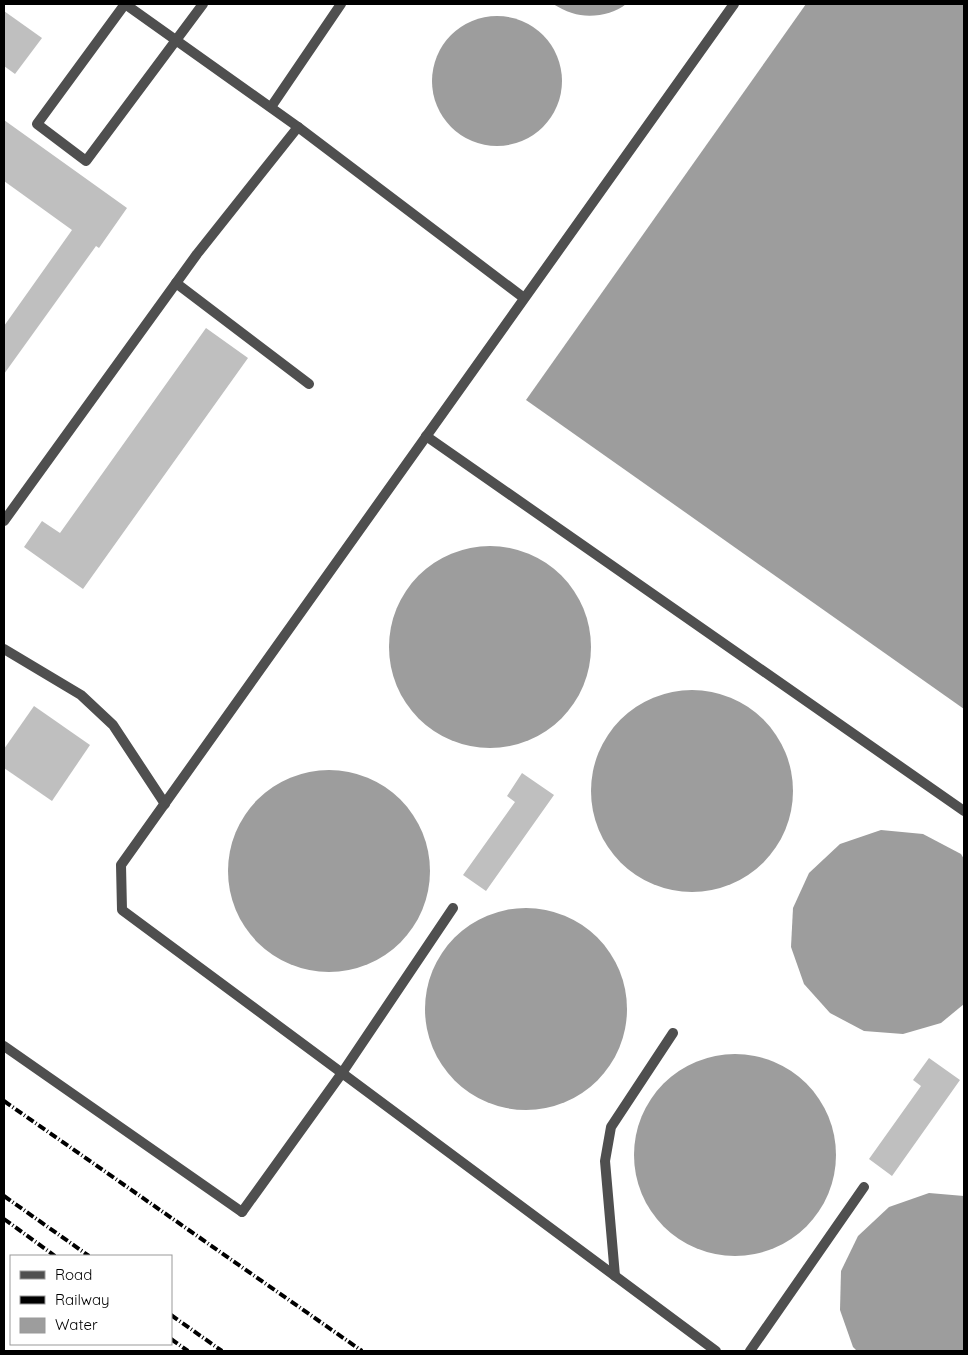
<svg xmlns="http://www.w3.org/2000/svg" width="968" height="1355" font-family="Quicksand,sans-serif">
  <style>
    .water { fill: #9d9d9d }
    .building { fill: #bfbfbf }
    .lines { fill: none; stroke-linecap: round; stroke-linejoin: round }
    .service { stroke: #4f4f4f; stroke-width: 10 }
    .minor { stroke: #4f4f4f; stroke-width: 10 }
    .rail { stroke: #000; stroke-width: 4; stroke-dasharray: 8 2.5 1 2.5; stroke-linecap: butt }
  </style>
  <rect width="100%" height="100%" fill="#fff"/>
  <!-- water -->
  <g class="water">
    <path d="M553,4H626C613,15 589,19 572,13C565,11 559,7 553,4Z"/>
    <polygon points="806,4 964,4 964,709 526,400"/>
    <circle cx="497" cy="81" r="65"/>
    <circle cx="490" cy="647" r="101"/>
    <circle cx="692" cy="791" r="101"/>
    <circle cx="329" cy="871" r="101"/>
    <polygon points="881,830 923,834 961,854 964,859 964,1004 941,1023 903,1034 864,1031 830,1013 804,984 791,947 793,908 809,873 840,844"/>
    <circle cx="526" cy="1009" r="101"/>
    <circle cx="735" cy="1155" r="101"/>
    <polygon points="929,1193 964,1196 964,1351 857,1351 853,1347 840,1310 841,1271 858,1236 889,1207"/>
  </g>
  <!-- building -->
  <g class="building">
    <polygon points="4,11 42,38 15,74 4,66"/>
    <polygon points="4,120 127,208 99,248 96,246 4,374 4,326 72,230 4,181"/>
    <polygon points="206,328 248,358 83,589 24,547 42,521 60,533"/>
    <polygon points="34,706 90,745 52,801 4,768 4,749"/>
    <polygon points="522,773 554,795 486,891 463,875 515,802 507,796"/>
    <polygon points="929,1058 960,1080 892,1176 869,1159 921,1086 913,1080"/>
  </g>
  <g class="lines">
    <!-- service -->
    <g class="service">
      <polyline points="125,4 298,127 524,298"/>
      <polyline points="125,4 37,124 86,161 203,4"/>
      <polyline points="271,107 341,4"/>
      <polyline points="176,283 309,384"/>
      <polyline points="426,436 964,811"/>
      <polyline points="4,521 197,254 298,127"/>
      <polyline points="4,649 81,695 113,725 165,804"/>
      <polyline points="453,908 342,1073 122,910 121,865 734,4"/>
      <polyline points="242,1212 342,1073 716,1351"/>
      <polyline points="615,1276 605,1161 611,1127 673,1033"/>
      <polyline points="750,1351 864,1187"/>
    </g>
    <!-- minor -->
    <polyline class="minor" points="4,1046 242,1212"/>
    <!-- rail -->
    <g class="rail">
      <polyline points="4,1101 362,1351"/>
      <polyline points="4,1196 89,1256"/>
      <polyline points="4,1219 55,1256"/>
      <polyline points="171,1315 222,1351"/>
      <polyline points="171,1339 188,1351"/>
    </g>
  </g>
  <!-- border -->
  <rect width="968" height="1355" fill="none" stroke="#000000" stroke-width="10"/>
  <!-- legend -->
  <rect x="10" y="1255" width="162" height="90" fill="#ffffff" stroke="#999999"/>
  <rect x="20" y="1271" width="25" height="8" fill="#4f4f4f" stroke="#999999"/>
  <text x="55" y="1280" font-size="15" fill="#000000">Road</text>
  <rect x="20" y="1296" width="25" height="8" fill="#000000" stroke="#999999"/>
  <text x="55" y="1305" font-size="15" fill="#000000">Railway</text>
  <rect x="20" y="1318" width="25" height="15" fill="#9d9d9d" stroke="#999999"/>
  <text x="55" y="1330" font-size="15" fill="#000000">Water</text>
</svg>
